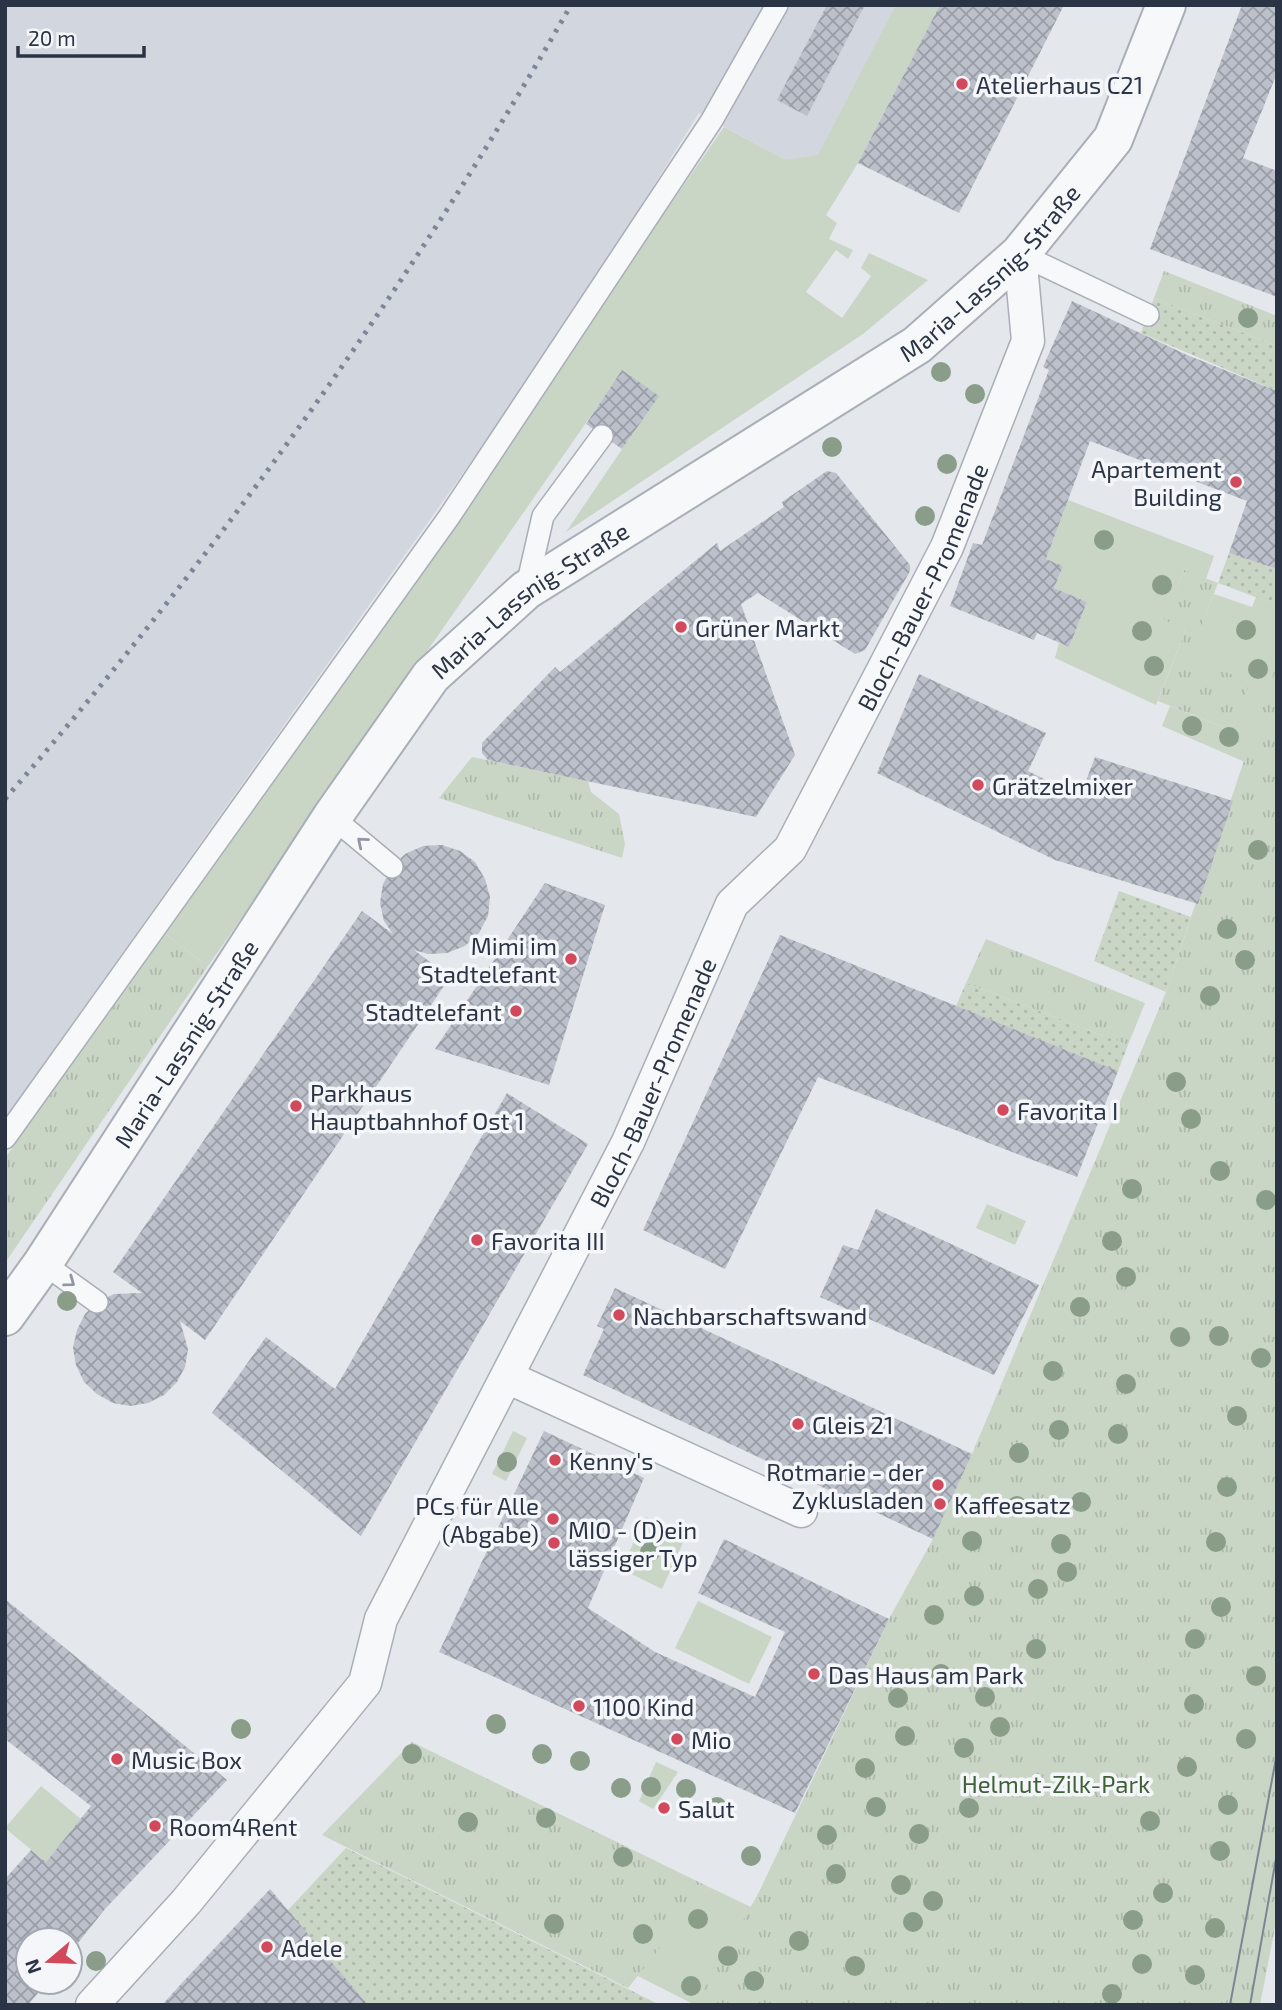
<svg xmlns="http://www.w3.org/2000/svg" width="1282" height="2010" font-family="'Exo 2',sans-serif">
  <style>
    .built { fill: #d2d6de }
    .grass { fill: #c9d6c5 }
    .park { fill: url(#park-tufts) }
    .garden { fill: url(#garden-dots) }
    .building { fill: url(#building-cross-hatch) }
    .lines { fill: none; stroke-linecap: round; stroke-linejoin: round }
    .service-casing { stroke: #a9aeb7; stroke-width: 24 }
    .pedestrian-casing { stroke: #a9aeb7; stroke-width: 35 }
    .minor-casing { stroke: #a9aeb7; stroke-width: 42 }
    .service { stroke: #f7f8fa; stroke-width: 21 }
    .pedestrian { stroke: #f7f8fa; stroke-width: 32 }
    .minor { stroke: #f7f8fa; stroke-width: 38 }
    .tram { stroke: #7d8696; stroke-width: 2 }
    .rail { stroke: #7d8696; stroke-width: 5; stroke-dasharray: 3.5 7; stroke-linecap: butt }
    .tree { fill: #899d89 }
    .oneway { stroke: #9196a0 }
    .poi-dot { fill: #d1495b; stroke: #f4f6f9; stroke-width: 2.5 }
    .labels { text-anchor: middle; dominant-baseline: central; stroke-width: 7; stroke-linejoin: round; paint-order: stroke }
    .poi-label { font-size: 24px; fill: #2b3445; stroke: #f4f6f9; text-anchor: start }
    .street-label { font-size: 24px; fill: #2b3445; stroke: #f4f6f9 }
    .park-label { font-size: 24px; fill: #3f6138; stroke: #f4f6f9 }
  </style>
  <defs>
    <pattern id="park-tufts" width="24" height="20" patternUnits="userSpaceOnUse" patternTransform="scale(1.75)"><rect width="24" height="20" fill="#c9d6c5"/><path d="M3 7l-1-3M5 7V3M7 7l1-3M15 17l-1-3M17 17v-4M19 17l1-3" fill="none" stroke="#adb8ab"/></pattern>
    <pattern id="garden-dots" width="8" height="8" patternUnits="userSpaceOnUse" patternTransform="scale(1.75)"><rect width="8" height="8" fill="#c9d6c5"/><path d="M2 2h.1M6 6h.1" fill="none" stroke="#adb8ab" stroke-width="1.8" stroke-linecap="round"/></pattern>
    <pattern id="building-cross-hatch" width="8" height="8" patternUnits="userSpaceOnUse" patternTransform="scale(1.75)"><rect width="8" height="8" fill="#bbc0ca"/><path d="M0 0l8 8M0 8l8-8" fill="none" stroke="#989da6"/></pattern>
  </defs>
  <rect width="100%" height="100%" fill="#e4e7ec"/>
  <!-- built -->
  <polygon class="built" points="5,5 902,5 817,177 699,113 609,257 500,421 5,1118"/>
  <!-- grass -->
  <g class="grass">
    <polygon points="896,5 940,5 858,163 826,215 837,223 829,239 853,250 848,259 836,250 806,292 842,318 871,276 861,268 869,253 928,280 863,334 566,532 658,396 622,371 208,966 165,934 724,127 786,160 818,155"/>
    <polygon points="1068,500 1214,556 1206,579 1184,570 1165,619 1186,629 1156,705 1055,658 1059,643 1069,647 1087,602 1054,588 1063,566 1046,559"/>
    <polygon points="1214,594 1252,607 1256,597 1277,605 1277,948 1191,917 1245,762 1162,726 1170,706 1231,730 1249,682 1188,657"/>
    <polygon points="513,1431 527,1438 506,1481 492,1474"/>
    <polygon points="646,1517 686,1536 662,1589 621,1569"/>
    <polygon points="698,1601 772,1637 749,1684 675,1648"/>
    <polygon points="656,1762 678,1772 653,1809 639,1801"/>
    <polygon points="41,1786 81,1819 46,1862 5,1828"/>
    <polygon points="709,1887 774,1918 725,2005 695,2005 636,1975"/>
  </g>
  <!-- park -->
  <g class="park">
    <polygon points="1164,271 1277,316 1277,346 1154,298"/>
    <polygon points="1184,570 1218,583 1189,657 1250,682 1231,730 1158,701 1186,629 1164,620"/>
    <polygon points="1277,663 1277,1917 1260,2005 695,2005 758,1894 889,1619 933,1539 972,1454 1166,992"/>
    <polygon points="472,757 588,781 591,792 619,814 625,844 622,858 439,798"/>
    <polygon points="165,934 208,966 5,1263 5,1158"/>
    <polygon points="986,939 1145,1003 1128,1045 966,983"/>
    <polygon points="987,1204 1026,1221 1015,1245 976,1228"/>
    <polygon points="412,1742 709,1887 628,1988 322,1835"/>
  </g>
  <!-- garden -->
  <g class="garden">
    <polygon points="1154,298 1277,346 1277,391 1141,333"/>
    <polygon points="1229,553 1277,569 1277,605 1218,583"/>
    <polygon points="1119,891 1191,917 1166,992 1094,961"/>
    <polygon points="966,983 1128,1045 1118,1071 956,1006"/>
    <polygon points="346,1848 660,2005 368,2005 287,1911"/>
  </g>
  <!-- building -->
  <g class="building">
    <polygon points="827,5 865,5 807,116 777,100"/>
    <polygon points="940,5 1064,5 959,213 858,163"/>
    <polygon points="1242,5 1277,5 1277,73 1243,158 1277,171 1277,297 1150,249"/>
    <polygon points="1072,301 1187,355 1277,391 1277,569 1229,553 1247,501 1090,441 1046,559 1063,566 1054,588 1087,602 1069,647 1037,633 1034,640 950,606 973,543 982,545 1049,370 1043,367"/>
    <polygon points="622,370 659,396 622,449 586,424"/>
    <polygon points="827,471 836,473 910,565 910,571 865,650 855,654 758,593 741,604 795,755 756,817 488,760 482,753 482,743 555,667 560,672 717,543 720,551 784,507 782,502"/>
    <polygon points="919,674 1046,733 1028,771 1080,797 1095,757 1233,801 1198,904 1055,860 877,773"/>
    <polygon points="442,845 460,851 475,862 485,879 490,897 488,916 479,933 465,946 447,953 428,954 414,950 450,977 205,1340 180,1321 188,1349 185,1367 177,1382 164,1395 148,1403 130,1406 113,1403 97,1394 84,1382 76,1365 73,1348 77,1330 85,1314 97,1302 114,1294 142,1293 113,1272 362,911 393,934 384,921 380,903 383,884 392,867 405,854 423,846"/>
    <polygon points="545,883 605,905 549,1085 435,1049"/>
    <polygon points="780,935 1118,1071 1077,1177 818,1077 725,1269 643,1230"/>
    <polygon points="507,1093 588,1144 361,1536 212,1413 266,1337 335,1389"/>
    <polygon points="876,1209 1039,1285 994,1375 820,1297 843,1245 858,1250"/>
    <polygon points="615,1288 972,1454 933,1539 583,1375 604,1329 597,1326"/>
    <polygon points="544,1431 644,1478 588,1608 655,1652 755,1697 785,1632 698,1593 724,1539 889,1619 795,1813 439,1652"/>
    <polygon points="5,1599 227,1780 105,1909 70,1953 70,1940 28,1940 28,1982 47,1982 28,2005 5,2005 5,1879 31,1850 46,1862 91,1806 5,1739"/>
    <polygon points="270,1889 368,2005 162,2005 181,1984"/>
  </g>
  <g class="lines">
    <defs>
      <g id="service">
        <polyline points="1020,254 1148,315"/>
        <polyline points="526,590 543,516 602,436"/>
        <polyline points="332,817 392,867"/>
        <polyline points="5,1138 449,517 712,120 777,5"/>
        <polyline points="43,1263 97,1302"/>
      </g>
      <g id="pedestrian">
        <polyline points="507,1377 801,1511"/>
        <path id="s1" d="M92,2005L186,1902L365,1683L381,1619L628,1142L732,904L790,849L947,547L1028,341L1020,254"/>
      </g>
      <g id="minor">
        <path id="s2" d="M5,1316L43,1263L332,817L431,676L526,590L917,345L1020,254L1113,139L1166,5"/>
      </g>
    </defs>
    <!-- service casing -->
    <use href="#service" class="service-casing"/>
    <!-- pedestrian casing -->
    <use href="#pedestrian" class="pedestrian-casing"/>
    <!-- minor casing -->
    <use href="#minor" class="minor-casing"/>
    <!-- service -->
    <use href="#service" class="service"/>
    <!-- pedestrian -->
    <use href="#pedestrian" class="pedestrian"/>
    <!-- minor -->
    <use href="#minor" class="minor"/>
    <!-- tram -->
    <g class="tram">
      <polyline points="1230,2005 1277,1753"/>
      <polyline points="1250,2005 1277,1853"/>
    </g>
    <!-- rail -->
    <path class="rail" d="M5,799C216,556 411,285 571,5"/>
  </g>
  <!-- trees -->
  <g class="tree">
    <circle cx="1248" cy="318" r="10"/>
    <circle cx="941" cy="372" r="10"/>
    <circle cx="975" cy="394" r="10"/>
    <circle cx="832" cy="447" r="10"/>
    <circle cx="947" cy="464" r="10"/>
    <circle cx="925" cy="516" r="10"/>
    <circle cx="1104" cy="540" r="10"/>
    <circle cx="1162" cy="585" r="10"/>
    <circle cx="1246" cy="630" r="10"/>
    <circle cx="1142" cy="631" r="10"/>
    <circle cx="1154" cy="666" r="10"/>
    <circle cx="1258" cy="669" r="10"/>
    <circle cx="1192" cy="726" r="10"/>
    <circle cx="1229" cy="737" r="10"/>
    <circle cx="1258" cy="850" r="10"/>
    <circle cx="1227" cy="929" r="10"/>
    <circle cx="1245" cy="960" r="10"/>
    <circle cx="1210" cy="996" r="10"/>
    <circle cx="1176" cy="1082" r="10"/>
    <circle cx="1191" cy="1119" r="10"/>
    <circle cx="1220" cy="1171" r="10"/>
    <circle cx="1132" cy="1189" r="10"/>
    <circle cx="1266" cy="1200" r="10"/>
    <circle cx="1112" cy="1241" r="10"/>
    <circle cx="1126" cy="1277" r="10"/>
    <circle cx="67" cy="1301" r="10"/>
    <circle cx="1080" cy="1307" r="10"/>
    <circle cx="1219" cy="1336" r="10"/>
    <circle cx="1180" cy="1337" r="10"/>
    <circle cx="1261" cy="1358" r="10"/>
    <circle cx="1053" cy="1371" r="10"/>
    <circle cx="1126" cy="1384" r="10"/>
    <circle cx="1237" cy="1416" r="10"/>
    <circle cx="1059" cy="1430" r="10"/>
    <circle cx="1118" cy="1434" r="10"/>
    <circle cx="1019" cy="1453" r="10"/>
    <circle cx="507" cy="1462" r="10"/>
    <circle cx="1227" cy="1487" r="10"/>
    <circle cx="1081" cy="1502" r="10"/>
    <circle cx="1017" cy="1506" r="10"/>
    <circle cx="972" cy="1541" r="10"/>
    <circle cx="1216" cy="1542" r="10"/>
    <circle cx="1061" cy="1544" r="10"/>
    <circle cx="650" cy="1552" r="10"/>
    <circle cx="1067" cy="1572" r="10"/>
    <circle cx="1038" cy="1589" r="10"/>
    <circle cx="974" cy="1596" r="10"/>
    <circle cx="1221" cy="1607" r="10"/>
    <circle cx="934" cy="1615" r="10"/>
    <circle cx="1195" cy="1639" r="10"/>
    <circle cx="1036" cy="1649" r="10"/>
    <circle cx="941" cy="1674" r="10"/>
    <circle cx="1256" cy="1676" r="10"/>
    <circle cx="985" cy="1697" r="10"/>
    <circle cx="898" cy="1698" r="10"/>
    <circle cx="1194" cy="1704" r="10"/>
    <circle cx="496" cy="1724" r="10"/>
    <circle cx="1000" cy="1727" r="10"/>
    <circle cx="241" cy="1729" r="10"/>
    <circle cx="905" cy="1736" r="10"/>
    <circle cx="1246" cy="1739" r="10"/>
    <circle cx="964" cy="1748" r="10"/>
    <circle cx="412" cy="1754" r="10"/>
    <circle cx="542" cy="1754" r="10"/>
    <circle cx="580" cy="1761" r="10"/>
    <circle cx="1187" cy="1767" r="10"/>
    <circle cx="865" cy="1768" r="10"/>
    <circle cx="651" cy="1787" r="10"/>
    <circle cx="621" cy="1788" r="10"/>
    <circle cx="686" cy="1789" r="10"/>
    <circle cx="1228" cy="1805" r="10"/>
    <circle cx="717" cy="1807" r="10"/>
    <circle cx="876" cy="1807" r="10"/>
    <circle cx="969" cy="1808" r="10"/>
    <circle cx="546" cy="1818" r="10"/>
    <circle cx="1150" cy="1821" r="10"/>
    <circle cx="468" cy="1822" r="10"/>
    <circle cx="919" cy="1834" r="10"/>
    <circle cx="827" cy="1835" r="10"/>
    <circle cx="1220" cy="1851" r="10"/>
    <circle cx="751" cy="1856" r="10"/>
    <circle cx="623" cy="1857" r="10"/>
    <circle cx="836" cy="1874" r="10"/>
    <circle cx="901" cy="1885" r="10"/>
    <circle cx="1163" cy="1893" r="10"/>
    <circle cx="933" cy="1901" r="10"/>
    <circle cx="698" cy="1919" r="10"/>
    <circle cx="1133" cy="1920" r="10"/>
    <circle cx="913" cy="1922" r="10"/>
    <circle cx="554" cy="1924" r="10"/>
    <circle cx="1215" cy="1928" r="10"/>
    <circle cx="643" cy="1934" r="10"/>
    <circle cx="799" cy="1941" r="10"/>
    <circle cx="728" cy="1956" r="10"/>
    <circle cx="96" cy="1961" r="10"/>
    <circle cx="1142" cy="1964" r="10"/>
    <circle cx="855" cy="1966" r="10"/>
    <circle cx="1195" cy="1975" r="10"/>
    <circle cx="754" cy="1981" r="10"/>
    <circle cx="691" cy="1986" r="10"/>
    <circle cx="1112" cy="1994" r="10"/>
  </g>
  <!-- one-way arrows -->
  <defs><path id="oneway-chevron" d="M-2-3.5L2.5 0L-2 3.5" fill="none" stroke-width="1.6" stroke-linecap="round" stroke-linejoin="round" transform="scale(1.75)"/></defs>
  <g class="oneway">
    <use href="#oneway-chevron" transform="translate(362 842) rotate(-140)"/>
    <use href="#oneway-chevron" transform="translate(70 1282) rotate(36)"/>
  </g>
  <!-- markers -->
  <g class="poi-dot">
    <circle cx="962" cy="84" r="7"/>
    <circle cx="1236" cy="482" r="7"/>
    <circle cx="681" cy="627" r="7"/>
    <circle cx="978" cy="785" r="7"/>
    <circle cx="571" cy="959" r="7"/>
    <circle cx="516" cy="1011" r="7"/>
    <circle cx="296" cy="1106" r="7"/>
    <circle cx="1003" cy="1110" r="7"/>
    <circle cx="477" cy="1240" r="7"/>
    <circle cx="619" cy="1315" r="7"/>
    <circle cx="798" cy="1424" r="7"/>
    <circle cx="555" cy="1460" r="7"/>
    <circle cx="938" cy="1485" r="7"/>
    <circle cx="940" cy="1504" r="7"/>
    <circle cx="553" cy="1519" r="7"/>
    <circle cx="554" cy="1543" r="7"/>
    <circle cx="814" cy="1674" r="7"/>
    <circle cx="579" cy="1706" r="7"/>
    <circle cx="677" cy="1739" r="7"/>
    <circle cx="117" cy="1759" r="7"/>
    <circle cx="664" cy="1808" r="7"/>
    <circle cx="155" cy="1826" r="7"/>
    <circle cx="267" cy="1947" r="7"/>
  </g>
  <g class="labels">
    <!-- poi labels -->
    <g class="poi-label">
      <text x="976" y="84">Atelierhaus C21</text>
      <text x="1222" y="468" text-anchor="end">Apartement<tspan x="1222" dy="28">Building</tspan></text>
      <text x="695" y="627">Grüner Markt</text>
      <text x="992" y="785">Grätzelmixer</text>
      <text x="557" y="945" text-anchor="end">Mimi im<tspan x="557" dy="28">Stadtelefant</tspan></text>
      <text x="502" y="1011" text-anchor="end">Stadtelefant</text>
      <text x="310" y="1092">Parkhaus<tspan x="310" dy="28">Hauptbahnhof Ost 1</tspan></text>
      <text x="1017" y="1110">Favorita I</text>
      <text x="491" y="1240">Favorita III</text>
      <text x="633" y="1315">Nachbarschaftswand</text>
      <text x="812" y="1424">Gleis 21</text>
      <text x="569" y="1460">Kenny's</text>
      <text x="924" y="1471" text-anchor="end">Rotmarie - der<tspan x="924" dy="28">Zyklusladen</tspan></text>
      <text x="954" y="1504">Kaffeesatz</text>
      <text x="539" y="1505" text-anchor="end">PCs für Alle<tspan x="539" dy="28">(Abgabe)</tspan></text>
      <text x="568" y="1529">MIO - (D)ein<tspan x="568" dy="28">lässiger Typ</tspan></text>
      <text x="828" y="1674">Das Haus am Park</text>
      <text x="593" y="1706">1100 Kind</text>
      <text x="691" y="1739">Mio</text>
      <text x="131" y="1759">Music Box</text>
      <text x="678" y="1808">Salut</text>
      <text x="169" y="1826">Room4Rent</text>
      <text x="281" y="1947">Adele</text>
    </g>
    <!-- street labels -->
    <g class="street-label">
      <text stroke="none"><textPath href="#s2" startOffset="1461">Maria-Lassnig-Straße</textPath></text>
      <text stroke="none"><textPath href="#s1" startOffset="1659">Bloch-Bauer-Promenade</textPath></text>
      <text stroke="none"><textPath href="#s2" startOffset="894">Maria-Lassnig-Straße</textPath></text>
      <text stroke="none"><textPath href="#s2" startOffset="327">Maria-Lassnig-Straße</textPath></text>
      <text stroke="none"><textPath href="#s1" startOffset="1090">Bloch-Bauer-Promenade</textPath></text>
    </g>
    <!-- park labels -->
    <g class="park-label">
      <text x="1056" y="1783">Helmut-Zilk-Park</text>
    </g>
  </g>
  <!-- border -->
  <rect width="1282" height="2010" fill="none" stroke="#2b3445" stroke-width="14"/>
  <!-- north arrow -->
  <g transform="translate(49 1961) rotate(251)"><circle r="33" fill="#f4f6f9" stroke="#a4a8b1" stroke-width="2"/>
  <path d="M0-5L12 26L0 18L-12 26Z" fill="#d1495b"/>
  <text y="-10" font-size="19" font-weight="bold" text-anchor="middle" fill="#2b3445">N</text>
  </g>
  <!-- scale -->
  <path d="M18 46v10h126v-10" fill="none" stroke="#2b3445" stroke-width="3.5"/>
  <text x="28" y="46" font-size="21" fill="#2b3445" stroke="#f4f6f9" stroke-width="5" paint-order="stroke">20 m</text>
</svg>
